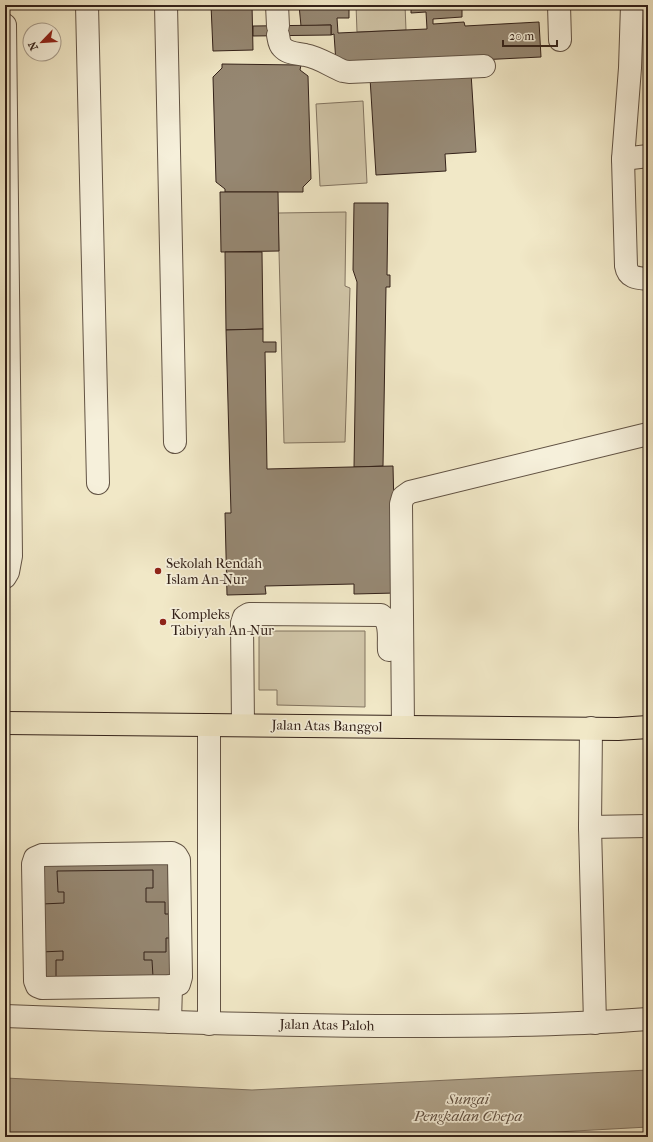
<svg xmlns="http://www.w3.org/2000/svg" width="653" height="1142" font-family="'IM FELL French Canon',serif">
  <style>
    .green { fill: #d1c6a9; stroke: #827461 }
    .water { fill: #b0a48c; stroke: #7e705e }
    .building { fill: #968873; stroke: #332119 }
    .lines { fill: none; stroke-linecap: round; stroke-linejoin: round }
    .minor-casing { stroke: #625344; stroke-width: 24 }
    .major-casing { stroke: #332119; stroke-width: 24 }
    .minor { stroke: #f6f0db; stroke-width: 22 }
    .major { stroke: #f1e8c7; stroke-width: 22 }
    .poi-dot { fill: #8f2418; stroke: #f6f0db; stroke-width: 1.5 }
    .labels { text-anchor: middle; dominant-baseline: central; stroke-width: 3.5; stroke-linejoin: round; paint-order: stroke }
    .poi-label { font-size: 14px; fill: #332119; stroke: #f6f0db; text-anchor: start }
    .street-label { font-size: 14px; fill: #332119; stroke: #f6f0db }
    .water-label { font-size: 15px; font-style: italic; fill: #5f4f41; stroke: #f6f0db }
  </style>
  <rect width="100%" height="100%" fill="#f1e8c7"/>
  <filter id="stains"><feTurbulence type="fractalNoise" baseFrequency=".005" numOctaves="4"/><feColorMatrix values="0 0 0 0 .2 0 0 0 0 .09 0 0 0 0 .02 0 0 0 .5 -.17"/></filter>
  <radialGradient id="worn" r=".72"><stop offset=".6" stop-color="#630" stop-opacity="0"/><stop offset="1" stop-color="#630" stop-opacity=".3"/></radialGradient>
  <!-- green -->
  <g class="green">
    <polygon points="356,5 405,5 406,30 357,32"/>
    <polygon points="363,101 367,183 320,186 316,104"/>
    <polygon points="346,212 345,286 350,288 345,442 284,443 278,213"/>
    <polygon points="259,631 365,631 365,707 277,705 277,690 259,690"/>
  </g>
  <!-- water -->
  <polygon class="water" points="648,1070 648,1127 466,1137 5,1137 5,1078 252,1090"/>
  <!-- building -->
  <g class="building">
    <polygon points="211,5 252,5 253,50 213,51"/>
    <polygon points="299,5 349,5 349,18 337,18 338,33 427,29 426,12 411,13 411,5 462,5 462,17 433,19 433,24 464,22 465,26 539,22 541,57 458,61 336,63 334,34 331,35 331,25 301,26"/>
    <polygon points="331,25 331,35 253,36 253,26"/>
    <polygon points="222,64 301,65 300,70 308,76 311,179 303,187 303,192 225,192 225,189 216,182 213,77 222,68"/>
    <polygon points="471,73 476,152 445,154 446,171 376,175 370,78"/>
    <polygon points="220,192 278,192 279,251 221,252"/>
    <polygon points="354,203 388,203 387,275 390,275 390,287 386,287 383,466 354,467 357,282 353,270"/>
    <polygon points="225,252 262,252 263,329 226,330"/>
    <polygon points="263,329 263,342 276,342 276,352 265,352 267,469 393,466 396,593 354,594 354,584 265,586 266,594 227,595 225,513 231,513 226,330"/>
    <polygon points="168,859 170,979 41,981 38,861"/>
    <polygon points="153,870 153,888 146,888 146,902 165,902 165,914 169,914 170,938 166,938 166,952 144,952 144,960 152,960 153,977 56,977 56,960 63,960 63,951 41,952 42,904 64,903 64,892 58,892 57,871"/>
  </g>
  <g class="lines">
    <defs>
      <g id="minor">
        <polyline points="87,5 98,483"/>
        <polyline points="166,5 175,442"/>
        <polyline points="277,5 278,26"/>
        <polyline points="559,5 560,40"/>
        <path d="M632,5L630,68L623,159L626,266C628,278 637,278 648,279"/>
        <polyline points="5,25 11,556 8,572 5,577"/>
        <path d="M278,35C279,40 279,44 282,47C288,54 297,53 305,55C318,57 331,66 343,71L349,72L484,66"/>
        <polyline points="623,159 648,156"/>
        <polyline points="209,725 209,1024"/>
        <path d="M243,725L242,623L244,617L249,614L381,615C392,622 388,638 389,650"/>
        <polyline points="403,727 401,504 403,497 410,492 648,434"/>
        <polyline points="591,728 590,827 595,1023"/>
        <polyline points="590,827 648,826"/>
        <polygon points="172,853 176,855 179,860 181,977 179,984 171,986 42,988 37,986 35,981 33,864 35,858 42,855"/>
        <path d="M5,1016C129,1021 253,1025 377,1026C467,1026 558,1026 648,1019"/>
        <polyline points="170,1022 171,986"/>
      </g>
      <polyline id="major" points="5,723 618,729 648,727"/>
    </defs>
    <!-- minor casing -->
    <use href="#minor" class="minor-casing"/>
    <!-- major casing -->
    <use href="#major" class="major-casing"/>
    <!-- minor -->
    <use href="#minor" class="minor"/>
    <!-- major -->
    <use href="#major" class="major"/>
  </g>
  <!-- markers -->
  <g class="poi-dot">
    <circle cx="158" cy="571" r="4"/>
    <circle cx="163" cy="622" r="4"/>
  </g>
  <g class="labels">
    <!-- poi labels -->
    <g class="poi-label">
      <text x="166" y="563">Sekolah Rendah<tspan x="166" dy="16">Islam An-Nur</tspan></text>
      <text x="171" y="614">Kompleks<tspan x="171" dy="16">Tabiyyah An-Nur</tspan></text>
    </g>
    <!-- street labels -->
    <g class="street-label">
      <text transform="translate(327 726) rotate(1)">Jalan Atas Banggol</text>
      <text transform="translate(327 1025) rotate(1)">Jalan Atas Paloh</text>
    </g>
    <!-- water labels -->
    <g class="water-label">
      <text x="468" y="1099">Sungai<tspan x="468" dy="17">Pengkalan Chepa</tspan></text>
    </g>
  </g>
  <!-- margin -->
  <rect width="653" height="1142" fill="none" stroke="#f1e8c7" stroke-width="20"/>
  <rect x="6" y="6" width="641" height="1130" fill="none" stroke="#332119" stroke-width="2"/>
  <rect x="10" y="10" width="633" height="1122" fill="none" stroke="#332119"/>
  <!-- north arrow -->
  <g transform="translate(42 42) rotate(245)"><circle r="19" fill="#f6f0db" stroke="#a89d8d"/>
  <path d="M0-3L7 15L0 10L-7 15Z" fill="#8f2418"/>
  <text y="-6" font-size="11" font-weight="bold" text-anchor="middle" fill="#332119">N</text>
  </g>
  <!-- scale -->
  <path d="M503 40v6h54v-6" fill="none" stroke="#332119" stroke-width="2"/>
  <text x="509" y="40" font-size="12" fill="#332119" stroke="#f6f0db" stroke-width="3" paint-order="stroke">20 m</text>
  <rect width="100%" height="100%" filter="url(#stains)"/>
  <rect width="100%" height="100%" fill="url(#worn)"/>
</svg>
